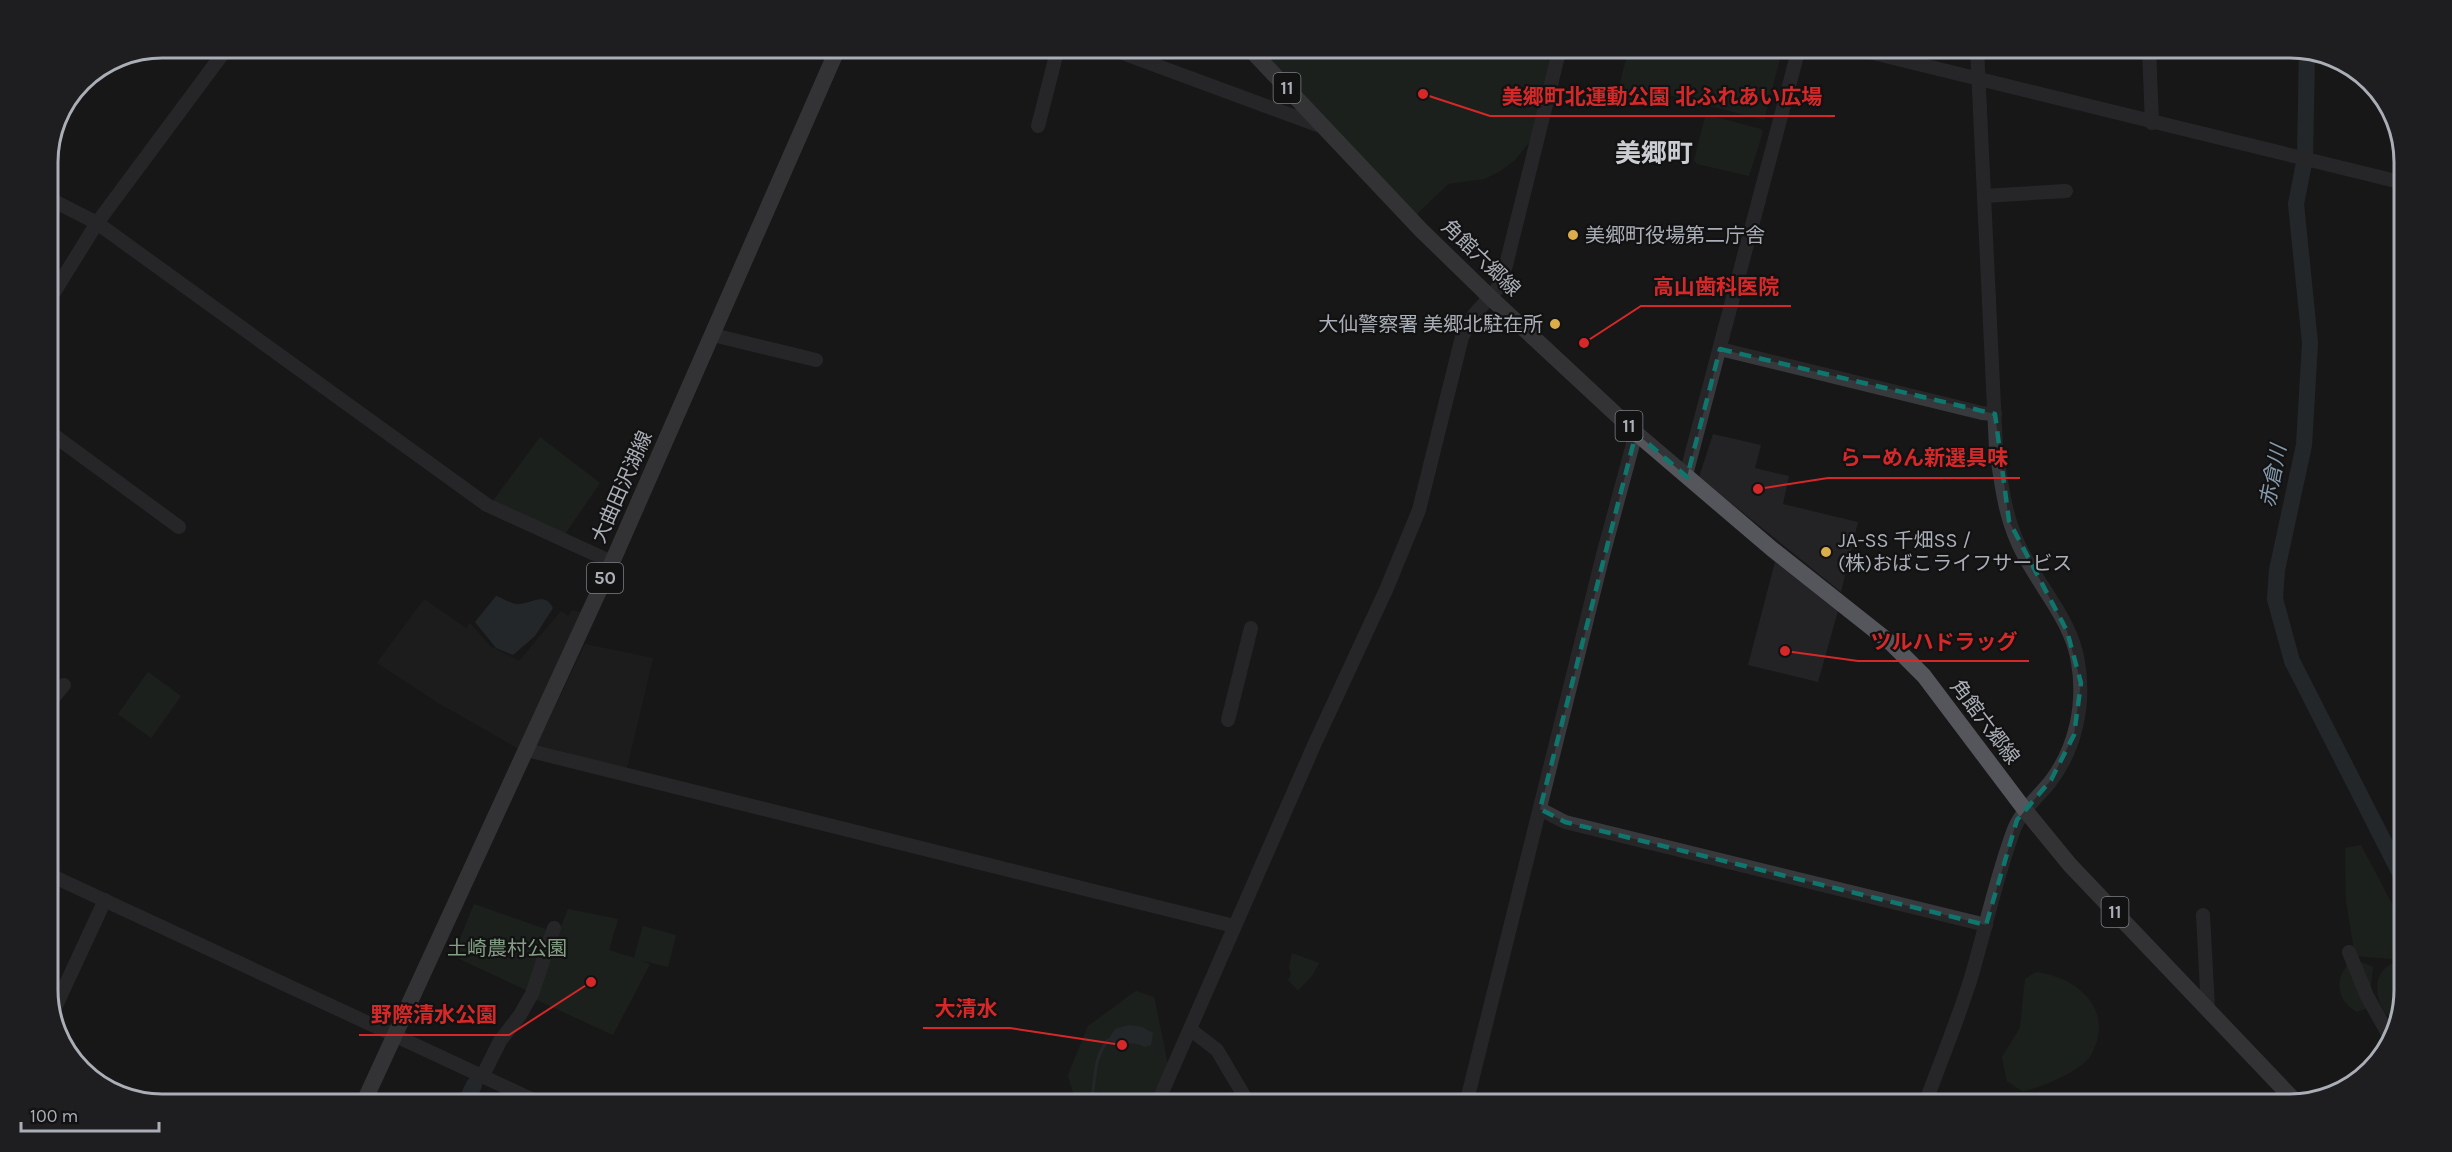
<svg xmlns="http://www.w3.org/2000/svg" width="2452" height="1152" font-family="Karla,'Noto Sans JP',sans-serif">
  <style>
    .built { fill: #232325 }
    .green { fill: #232a24 }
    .water { fill: #333b41 }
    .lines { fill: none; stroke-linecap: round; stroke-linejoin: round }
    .stream { stroke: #333b41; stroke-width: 3 }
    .river { stroke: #333b41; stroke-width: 16 }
    .minor { stroke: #38393d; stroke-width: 14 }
    .major { stroke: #54565b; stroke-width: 16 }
    .marked { fill: none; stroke: #0f766e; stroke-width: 4.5; stroke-dasharray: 12 8; stroke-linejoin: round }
    .poi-dot { fill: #dcad4b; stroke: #121213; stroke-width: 2 }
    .labels { text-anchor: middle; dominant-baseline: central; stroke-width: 4.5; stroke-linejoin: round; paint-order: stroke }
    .shield { fill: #121213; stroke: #7c7f85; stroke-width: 1.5 }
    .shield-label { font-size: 18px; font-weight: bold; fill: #aaaeb6 }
    .poi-label { font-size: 20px; fill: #aaaeb6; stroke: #121213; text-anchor: start }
    .street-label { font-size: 20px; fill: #aaaeb6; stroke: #121213 }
    .park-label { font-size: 20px; fill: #849f86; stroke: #121213 }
    .water-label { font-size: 21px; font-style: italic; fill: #859aad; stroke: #121213 }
    .district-label { font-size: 26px; font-weight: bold; fill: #cbcdd3; stroke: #121213 }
    .rim { fill: none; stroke: #aaaeb6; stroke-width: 3 }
    .leader { fill: none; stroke: #d62828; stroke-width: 2 }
    .callout-dot { fill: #d62828; stroke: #121213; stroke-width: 2 }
    .callout-label { font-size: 21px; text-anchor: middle; font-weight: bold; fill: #d62828; stroke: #121213; stroke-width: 4.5; stroke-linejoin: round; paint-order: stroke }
  </style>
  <rect width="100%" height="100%" fill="#171718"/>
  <!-- built -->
  <g class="built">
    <polygon points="1713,434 1761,445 1755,468 1789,476 1783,504 1858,522 1841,592 1699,477"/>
    <polygon points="1775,562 1838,611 1818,682 1748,665"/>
    <polygon points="424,599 466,628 470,623 490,646 519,661 561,611 568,616 572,610 585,613 519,749 440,704 377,663"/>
    <polygon points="585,644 653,658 627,768 537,745"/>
  </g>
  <!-- green -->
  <g class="green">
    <polygon points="1259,48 1554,48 1532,139 1514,161 1499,172 1484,179 1448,184 1416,215"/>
    <polygon points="1629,48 1780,48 1782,51 1764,120 1650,90 1632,101 1616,98"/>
    <polygon points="1708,115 1761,129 1763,132 1749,176 1697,164 1694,160 1705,117"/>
    <polygon points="540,437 600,483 565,534 493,501"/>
    <polygon points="148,672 181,696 151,738 118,714"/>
    <polygon points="2361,845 2404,927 2404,960 2355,956 2346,900 2345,848"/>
    <polygon points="474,904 548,930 528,991 453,956"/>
    <polygon points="568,909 618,919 609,950 634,958 643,926 676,935 668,967 640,960 650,964 613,1035 537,1000 549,958"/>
    <polygon points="1292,953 1319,963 1312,976 1298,990 1288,980 1291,974 1289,967"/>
    <path d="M2361,962L2373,967L2368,1008L2357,1012C2337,1001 2334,980 2349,963Z"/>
    <path d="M2393,963H2404V990L2397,1023C2376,1011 2367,975 2393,963Z"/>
    <path d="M2036,972C2080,978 2115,1011 2091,1055C2082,1071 2038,1089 2022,1091L2007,1081L2002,1057L2020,1028L2025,979Z"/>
    <polygon points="1136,991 1154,997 1168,1065 1148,1104 1126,1104 1100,1092 1094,1104 1081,1104 1075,1100 1068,1075 1088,1026"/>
  </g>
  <!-- water -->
  <g class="water">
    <path d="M496,596C503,598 509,603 516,604C529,606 544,590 553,608L535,636L513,655L496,648L475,622Z"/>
    <path d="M1129,1025L1142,1027L1153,1033L1151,1045L1145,1047C1132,1040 1120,1046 1108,1040L1115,1029Z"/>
  </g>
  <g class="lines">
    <!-- stream -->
    <path class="stream" d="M1091,1104C1096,1081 1092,1060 1108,1040"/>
    <!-- river -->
    <g class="river">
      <polyline points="2307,51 2305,158 2296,204 2310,343 2304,445 2277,570 2275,599 2292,661 2404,881"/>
      <polyline points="465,1104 474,1085"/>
    </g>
    <!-- minor -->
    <g class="minor">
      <polyline points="1109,48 1323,127"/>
      <polyline points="1853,48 2404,183"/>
      <polyline points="2149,48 2152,123"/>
      <polyline points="1038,126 1058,48"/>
      <polyline points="1984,196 2066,191"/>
      <polyline points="48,198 97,223 487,505 612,562"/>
      <polyline points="48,302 97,223 227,48"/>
      <polyline points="713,335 816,360"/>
      <polyline points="1720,349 1982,413 1995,414"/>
      <polyline points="48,431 179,527"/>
      <polyline points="1686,475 1799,48"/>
      <polyline points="48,704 64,685"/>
      <polyline points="1228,720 1251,628"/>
      <polyline points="527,750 1234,926"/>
      <polyline points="1540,809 1565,822 1986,925"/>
      <polyline points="48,874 542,1104"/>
      <polyline points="2203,915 2208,1009"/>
      <polyline points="2349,952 2367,996 2391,1039"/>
      <polyline points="53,1012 105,900"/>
      <polyline points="1191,1030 1217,1050 1249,1104"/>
      <polyline points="482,1077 500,1041 520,1015 532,994 554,928"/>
      <polyline points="1157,1104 1315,743 1386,590 1419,510 1462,337 1474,315 1497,289 1506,265 1560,48"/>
      <polyline points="1466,1104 1603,555 1636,433"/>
      <path d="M1925,1104C1940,1063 1957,1022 1970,981C1985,931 1995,881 2013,832C2020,812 2037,798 2050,782C2076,748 2085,704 2078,662C2071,617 2034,582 2017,541C2004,512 2001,480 1996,449L1977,48"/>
    </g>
    <!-- major -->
    <g class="major">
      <polyline points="1249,48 1421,230 1491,298 1636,433 1772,549 1892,644 1924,676 2025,810 2070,865 2296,1102"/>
      <polyline points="363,1104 610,567 838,48"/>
    </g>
  </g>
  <!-- marked area -->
  <path d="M0 0H2452V1152H0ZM1720,349L1995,414L2009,521L2067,631L2081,683L2074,735L2051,780L2017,820L1986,925L1565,822L1540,809L1636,433L1687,477Z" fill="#171718" fill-opacity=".55" fill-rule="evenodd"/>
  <path class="marked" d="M1720,349L1995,414L2009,521L2067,631L2081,683L2074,735L2051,780L2017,820L1986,925L1565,822L1540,809L1636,433L1687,477Z"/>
  <!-- markers -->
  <g class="poi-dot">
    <circle cx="1573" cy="235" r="6"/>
    <circle cx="1555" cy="324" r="6"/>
    <circle cx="1826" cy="552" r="6"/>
  </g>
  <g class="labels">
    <!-- shield labels -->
    <g class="shield">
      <rect x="1273.5" y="73" width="27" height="30" rx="4.5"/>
      <rect x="1615.5" y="411" width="27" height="30" rx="4.5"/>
      <rect x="587" y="563" width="36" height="30" rx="4.5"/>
      <rect x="2101.5" y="897" width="27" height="30" rx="4.5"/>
    </g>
    <g class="shield-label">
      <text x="1287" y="88">11</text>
      <text x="1629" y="426">11</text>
      <text x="605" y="578">50</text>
      <text x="2115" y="912">11</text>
    </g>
    <!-- poi labels -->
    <g class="poi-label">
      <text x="1585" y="235">美郷町役場第二庁舎</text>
      <text x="1543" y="324" text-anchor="end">大仙警察署 美郷北駐在所</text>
      <text x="1838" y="540">JA-SS 千畑SS /<tspan x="1838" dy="23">(株)おばこライフサービス</tspan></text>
    </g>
    <!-- street labels -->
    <g class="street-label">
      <text transform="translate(1481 258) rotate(44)">角館六郷線</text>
      <text transform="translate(622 487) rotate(-66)">大曲田沢湖線</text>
      <text transform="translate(1985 722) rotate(53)">角館六郷線</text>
    </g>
    <!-- park labels -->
    <g class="park-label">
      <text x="507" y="948">土崎農村公園</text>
    </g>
    <!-- water labels -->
    <g class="water-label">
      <text transform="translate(2273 476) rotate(-79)">赤倉川</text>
    </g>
    <!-- district labels -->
    <g class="district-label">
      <text x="1654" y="153">美郷町</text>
    </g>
  </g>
  <!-- crop -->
  <path d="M0 0H2452V1152H0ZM162 58H2290A104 104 0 0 1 2394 162V990A104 104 0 0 1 2290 1094H162A104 104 0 0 1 58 990V162A104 104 0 0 1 162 58Z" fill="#1e1e20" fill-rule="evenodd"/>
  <path class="rim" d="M162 58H2290A104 104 0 0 1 2394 162V990A104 104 0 0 1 2290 1094H162A104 104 0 0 1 58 990V162A104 104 0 0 1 162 58Z"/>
  <!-- callouts -->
  <path class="leader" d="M1423 94L1490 116H1835M1584 343L1641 306H1791M1758 489L1828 478H2020M1785 651L1858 661H2029M1122 1045L1010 1028H923M591 982L509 1035H359"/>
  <g class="callout-dot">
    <circle cx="1423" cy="94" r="6"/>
    <circle cx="1584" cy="343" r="6"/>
    <circle cx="1758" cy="489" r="6"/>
    <circle cx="1785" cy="651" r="6"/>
    <circle cx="1122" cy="1045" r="6"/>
    <circle cx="591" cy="982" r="6"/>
  </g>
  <g class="callout-label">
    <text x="1662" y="104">美郷町北運動公園 北ふれあい広場</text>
    <text x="1716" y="294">高山歯科医院</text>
    <text x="1924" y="465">らーめん新選具味</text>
    <text x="1944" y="649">ツルハドラッグ</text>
    <text x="966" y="1016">大清水</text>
    <text x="434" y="1022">野際清水公園</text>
  </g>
  <!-- scale -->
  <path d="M21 1122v9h138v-9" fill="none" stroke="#aaaeb6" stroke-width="3"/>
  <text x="30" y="1122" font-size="18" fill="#aaaeb6" stroke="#121213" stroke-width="4.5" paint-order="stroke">100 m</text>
</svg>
